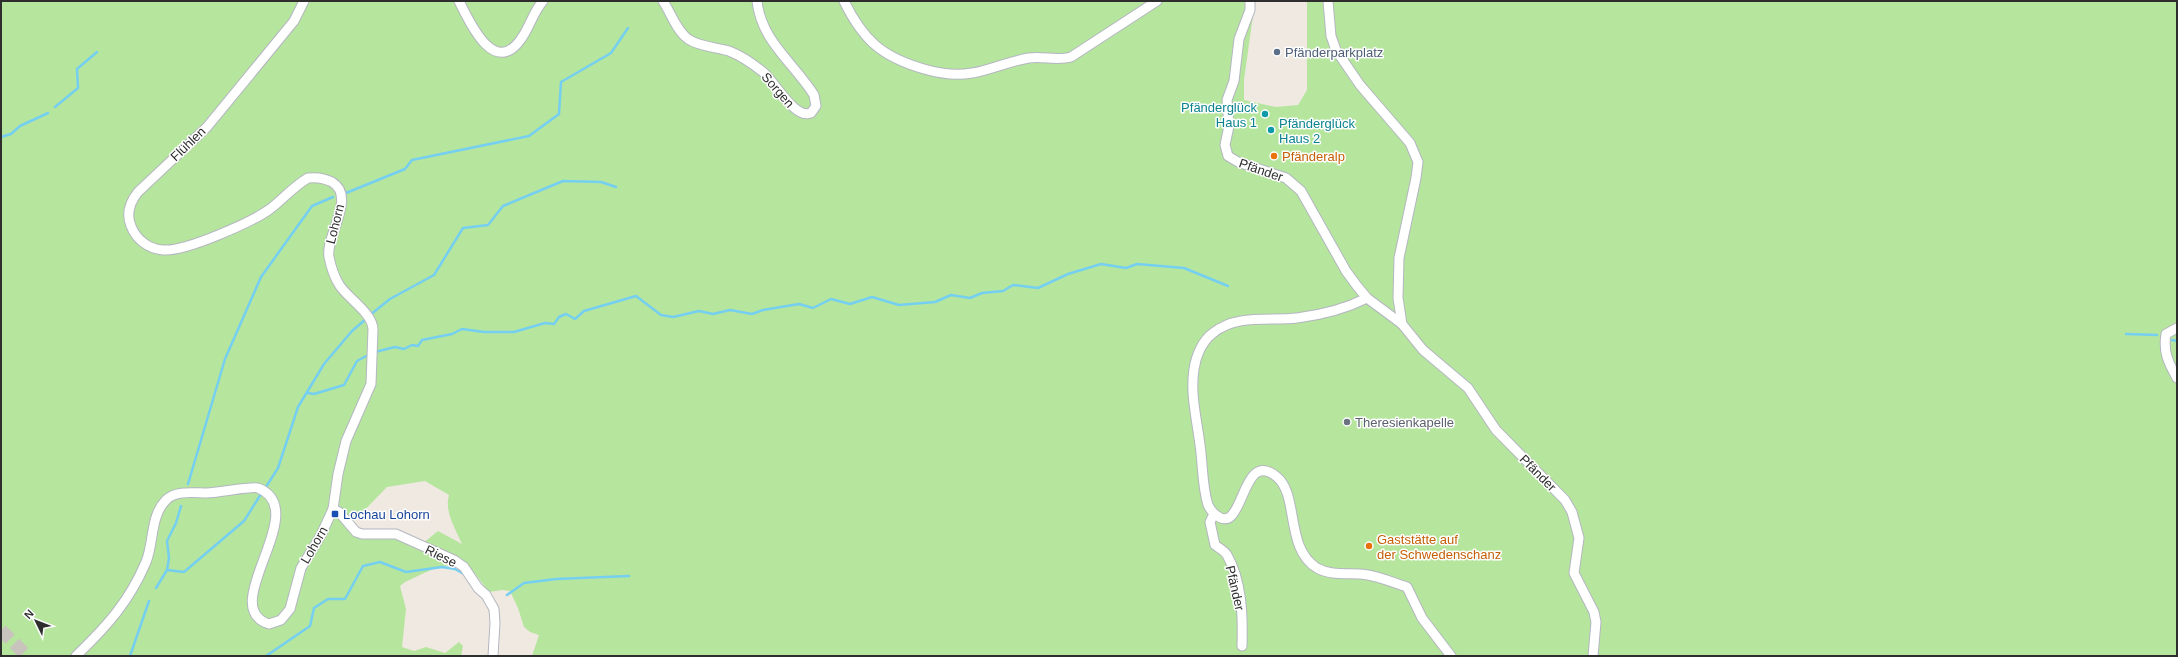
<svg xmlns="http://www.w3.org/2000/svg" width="2178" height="657" font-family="Helvetica,sans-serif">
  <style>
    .green { fill: #b6e59e; fill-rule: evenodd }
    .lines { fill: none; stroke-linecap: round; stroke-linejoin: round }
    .stream { stroke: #75cff0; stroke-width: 2.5 }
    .highway-tunnel { stroke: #c8c4bd; stroke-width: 13; stroke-dasharray: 13 6; stroke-linecap: butt }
    .minor-casing { stroke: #b4b7c1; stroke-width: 11 }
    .minor { stroke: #fff; stroke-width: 9 }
    .service-dot { fill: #5c6f8a; stroke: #fff; stroke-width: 1.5 }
    .culture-dot { fill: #0f9aa8; stroke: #fff; stroke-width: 1.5 }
    .food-dot { fill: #e8710a; stroke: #fff; stroke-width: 1.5 }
    .worship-dot { fill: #6b7280; stroke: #fff; stroke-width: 1.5 }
    .transit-dot { fill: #1a4fb4; stroke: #fff; stroke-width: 1.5 }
    .labels { text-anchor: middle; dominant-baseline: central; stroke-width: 3; stroke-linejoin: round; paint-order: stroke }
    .service-label { font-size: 13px; fill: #4e5e75; stroke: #fff; text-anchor: start }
    .street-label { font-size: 13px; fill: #2e2e2e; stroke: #fff }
    .culture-label { font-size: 13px; fill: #0d838f; stroke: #fff; text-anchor: end }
    .food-label { font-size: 13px; fill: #c56008; stroke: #fff; text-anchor: start }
    .worship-label { font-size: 13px; fill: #5b616d; stroke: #fff; text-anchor: start }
    .transit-label { font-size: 13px; fill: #164399; stroke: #fff; text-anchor: start }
  </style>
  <rect width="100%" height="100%" fill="#efe9e1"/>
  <!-- green -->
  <path class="green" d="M1,1H1255L1244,80V100L1276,107L1298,105L1307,90V1H2177V656H532L539,635L530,632L524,627L518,608L510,591L502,590L489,592C485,587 474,571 469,568C449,558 423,574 405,582L400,586L406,609L402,647L414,651L426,647L445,653L459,642L463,646L461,656H1ZM425,481L449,495C444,511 456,530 462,544L438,531L422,544L359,530L348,518L353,522L387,487Z"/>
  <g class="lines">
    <!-- stream -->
    <g class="stream">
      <polyline points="55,107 78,88 77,69 97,52"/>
      <polyline points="1,137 11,134 20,126 48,113"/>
      <polyline points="346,193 405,169 412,160 529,136 559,114 561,82 611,53 628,28"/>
      <polyline points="370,315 390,299 434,275 463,228 488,225 503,206 563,181 601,182 616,187"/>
      <polyline points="2126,334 2157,335"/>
      <polyline points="2172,340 2177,341"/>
      <polyline points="375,352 395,347 404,349 412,345 418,346 422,340 452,334 462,329 484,332 514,332 545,323 554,324 559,317 566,314 575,319 584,311 636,296 661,315 673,317 699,311 713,314 730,310 752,314 763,310 799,304 813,308 831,299 850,304 872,297 899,305 935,302 951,295 970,298 982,293 1003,291 1013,285 1038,288 1068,274 1101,264 1126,268 1137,264 1184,268 1228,286"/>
      <polyline points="308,393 314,394 344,385 357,361 370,354"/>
      <polyline points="188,484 225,359 261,277 312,206 333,197"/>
      <polyline points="264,490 278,468 298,407 324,364 352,331 366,319"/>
      <polyline points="167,570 169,558 167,541 176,523 181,506"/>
      <polyline points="156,588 167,570 184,572 244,521 261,494"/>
      <polyline points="507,595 524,583 556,579 629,576"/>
      <polyline points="130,656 149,601"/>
      <polyline points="266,656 310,626 314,608 328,599 345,599 363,566 380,562 406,572 442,567 455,569 464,574"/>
    </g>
    <!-- highway-tunnel -->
    <polyline class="highway-tunnel" points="1,630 27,656"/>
    <defs>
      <g id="minor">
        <path d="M459,1C469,21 494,78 521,39C530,27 533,12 543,1"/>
        <path d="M663,1C671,13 676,30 688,39C700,47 716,47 729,51C742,56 753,64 763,72C775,82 795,120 811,113L816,106L814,95C794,63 761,41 757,1"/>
        <path d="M844,1C863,40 882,57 924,69C941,74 956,76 972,73C991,70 1009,61 1029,58C1043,56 1057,61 1071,57L1157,1"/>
        <polyline points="1250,1 1250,10 1239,39 1234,81 1227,100 1229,126 1225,145 1228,156 1238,162 1286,178 1301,191 1346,271 1357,286 1367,298 1402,324 1423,350 1468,388 1496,430 1565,500 1572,512 1579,538 1574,573 1594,612 1596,622 1593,656"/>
        <polyline points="1328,1 1331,36 1336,50 1360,85 1410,143 1418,162 1416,178 1399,258 1398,298 1402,324"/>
        <path d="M1367,298C1345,309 1321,315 1297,318C1269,321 1236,314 1213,333C1202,341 1196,356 1194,369C1190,394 1197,420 1200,445C1203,465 1202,486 1208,505C1210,509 1213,513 1216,515C1245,538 1240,446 1277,477C1299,495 1285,549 1317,568C1333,577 1351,572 1368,575C1381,577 1394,583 1407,587L1422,618L1451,656"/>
        <path d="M2177,328L2166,334C2163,352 2168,362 2177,378"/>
        <polyline points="333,509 339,512 356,532 362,534 396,534 454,560 464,567 478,588 486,595 494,609 495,623 493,656"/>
        <path d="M1214,514L1210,522L1215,545C1219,548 1225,551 1227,555C1242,581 1243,616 1242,646"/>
        <path d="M76,656C107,626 129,602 146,562C154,543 150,516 166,500C176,490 194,493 207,493C217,493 252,486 258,488C314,510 215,607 269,624L281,620L290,609L301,568L321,535L333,509L338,474L346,441L371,384L373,329C372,313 349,299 340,286C334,277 331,267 329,257C325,236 357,197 332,182C324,178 316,177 308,178C294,186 283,199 270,209C252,222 185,252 163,250C148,249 136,239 131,226C126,214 130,202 138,192L207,127L294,21L304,1"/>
      </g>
    </defs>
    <!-- minor casing -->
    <use href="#minor" class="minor-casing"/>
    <!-- minor -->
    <use href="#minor" class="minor"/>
  </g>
  <!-- markers -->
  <circle class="service-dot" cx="1277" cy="52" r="4"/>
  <g class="culture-dot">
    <circle cx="1265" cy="114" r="4"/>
    <circle cx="1271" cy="130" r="4"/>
  </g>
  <g class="food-dot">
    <circle cx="1274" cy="156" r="4"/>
    <circle cx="1369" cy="546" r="4"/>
  </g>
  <circle class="worship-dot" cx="1347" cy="422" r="4"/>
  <rect class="transit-dot" x="331" y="510" width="8" height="8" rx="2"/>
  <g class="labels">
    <!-- service labels -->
    <g class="service-label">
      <text x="1285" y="52">Pfänderparkplatz</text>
    </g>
    <!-- street labels -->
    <g class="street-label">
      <text transform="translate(778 90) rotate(49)">Sorgen</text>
      <text transform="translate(188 144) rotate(-44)">Flühlen</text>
      <text transform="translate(1261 170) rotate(19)">Pfänder</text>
      <text transform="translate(335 224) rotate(-76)">Lohorn</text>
      <text transform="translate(1538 473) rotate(45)">Pfänder</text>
      <text transform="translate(314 545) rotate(-60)">Lohorn</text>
      <text transform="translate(441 556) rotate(26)">Riese</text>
      <text transform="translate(1235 588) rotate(77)">Pfänder</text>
    </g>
    <!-- culture labels -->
    <g class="culture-label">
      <text x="1257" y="107">Pfänderglück<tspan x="1257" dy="15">Haus 1</tspan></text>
      <text x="1279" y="123" text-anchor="start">Pfänderglück<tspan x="1279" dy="15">Haus 2</tspan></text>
    </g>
    <!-- food labels -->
    <g class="food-label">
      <text x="1282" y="156">Pfänderalp</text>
      <text x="1377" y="539">Gaststätte auf<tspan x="1377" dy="15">der Schwedenschanz</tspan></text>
    </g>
    <!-- worship labels -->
    <g class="worship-label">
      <text x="1355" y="422">Theresienkapelle</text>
    </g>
    <!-- transit labels -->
    <g class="transit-label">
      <text x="343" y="514">Lochau Lohorn</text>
    </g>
  </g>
  <!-- border -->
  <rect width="2178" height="657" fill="none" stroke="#2e2e2e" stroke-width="4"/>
  <!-- north arrow -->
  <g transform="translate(36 621) rotate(313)" stroke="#ffffff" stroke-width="3" paint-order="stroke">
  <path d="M0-3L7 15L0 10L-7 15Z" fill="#2e2e2e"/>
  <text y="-6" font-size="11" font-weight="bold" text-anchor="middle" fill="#2e2e2e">N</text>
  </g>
</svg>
